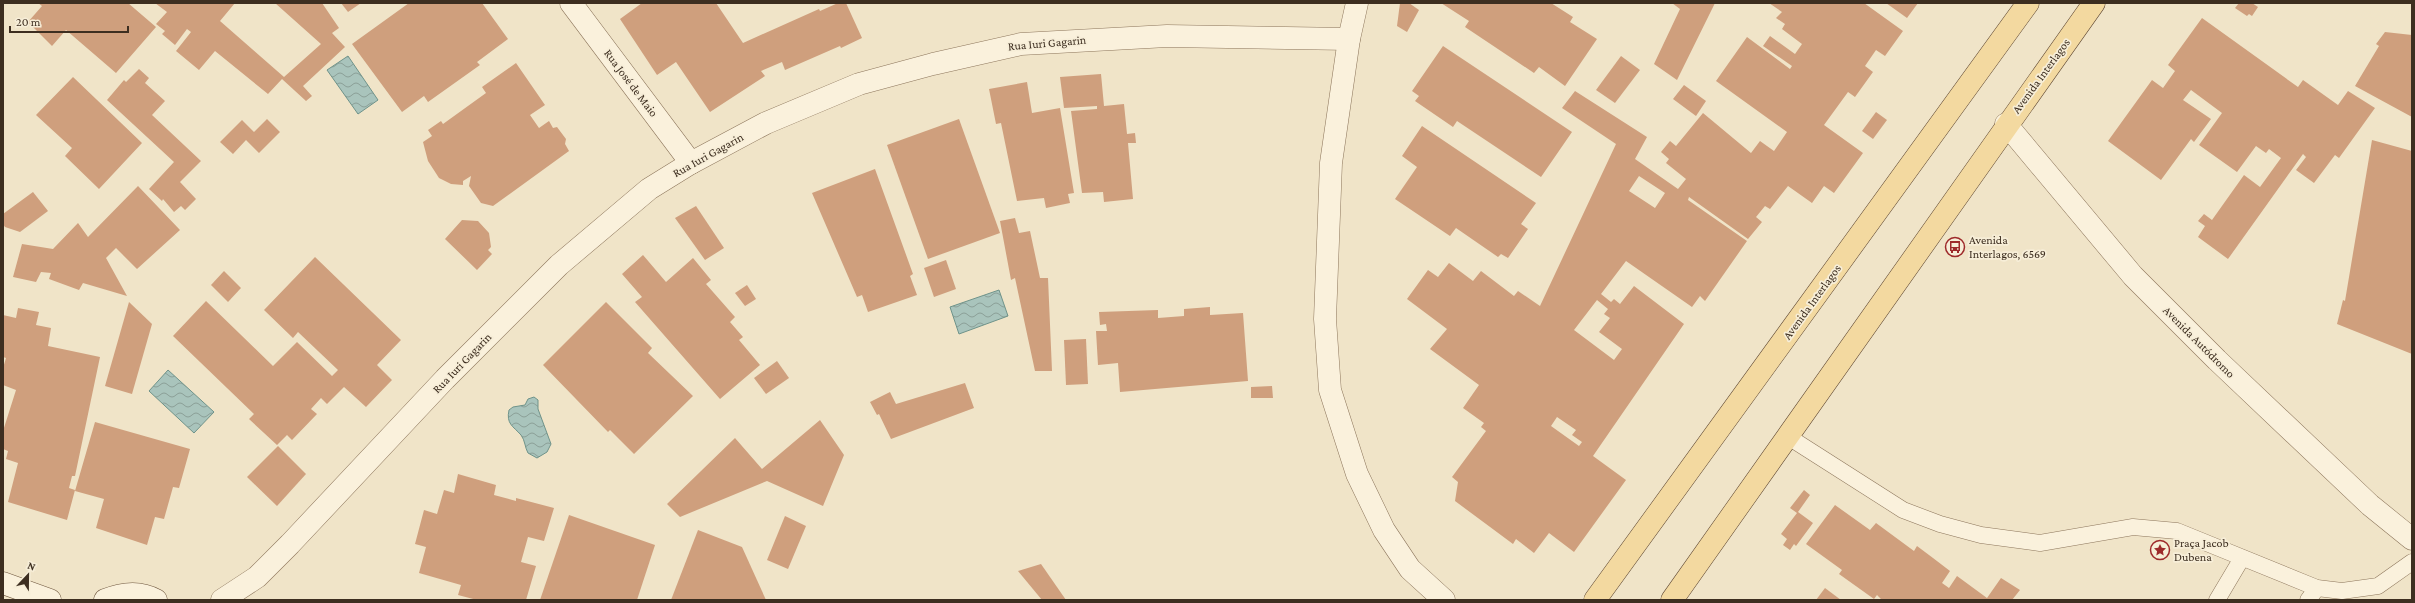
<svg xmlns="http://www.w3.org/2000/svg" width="2415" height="603" font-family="'Crimson Pro',serif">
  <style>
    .water { fill: url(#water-waves); stroke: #6f938a }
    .building { fill: #cf9f7d; fill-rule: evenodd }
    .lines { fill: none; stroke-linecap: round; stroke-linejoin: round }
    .lane-casing { stroke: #8d765c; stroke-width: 17 }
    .street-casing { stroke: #8d765c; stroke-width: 23 }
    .secondary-casing { stroke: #6f573f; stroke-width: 23 }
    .primary-casing { stroke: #5b4430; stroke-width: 23 }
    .lane { stroke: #faf1dc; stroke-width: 16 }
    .street { stroke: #faf1dc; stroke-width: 22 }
    .secondary { stroke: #faf1dc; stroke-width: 22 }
    .primary { stroke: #f3d9a0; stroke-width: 22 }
    .labels { text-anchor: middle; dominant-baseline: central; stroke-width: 3.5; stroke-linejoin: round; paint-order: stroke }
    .street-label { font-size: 12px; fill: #3d2e20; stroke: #f7eed8 }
    .poi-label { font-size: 12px; fill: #3d2e20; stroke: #f7eed8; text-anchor: start }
  </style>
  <defs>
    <pattern id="water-waves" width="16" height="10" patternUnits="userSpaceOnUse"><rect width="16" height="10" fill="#a9c4bc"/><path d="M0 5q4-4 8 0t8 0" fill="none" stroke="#8ba098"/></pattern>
  </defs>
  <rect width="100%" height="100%" fill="#f0e4c8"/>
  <!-- water -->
  <g class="water">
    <polygon points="348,56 378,100 358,114 327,70"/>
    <polygon points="999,290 1008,316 959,334 950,307"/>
    <polygon points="168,370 214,412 194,433 149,391"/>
    <path d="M534,397L538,400V409L551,444L547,452L537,458L528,453C525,448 525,440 521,435C513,426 506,424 509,410L513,407L525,405L528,399Z"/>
  </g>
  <!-- building -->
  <g class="building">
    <polygon points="38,3 128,3 156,27 116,73 66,30 52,46 28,22 42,6"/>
    <polygon points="155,3 235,3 220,21 284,77 321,44 275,3 322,3 339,28 332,33 345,47 303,86 312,96 306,101 282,79 268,94 215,51 199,70 176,51 191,32 187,29 175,45 162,34 165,31 156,24 167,12"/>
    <polygon points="341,3 361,3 348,12"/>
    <polygon points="409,3 482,3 508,39 477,62 480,65 428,102 424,96 402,112 352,44"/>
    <polygon points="642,3 716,3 743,43 819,9 820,11 838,3 846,3 862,38 841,48 840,46 785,70 782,62 761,71 765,76 710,112 676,62 657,75 620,19"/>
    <polygon points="1400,3 1409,3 1419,10 1407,32 1397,26"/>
    <polygon points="1441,3 1551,3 1573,17 1570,22 1597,39 1565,86 1539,67 1534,73 1465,27 1469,21"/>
    <polygon points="1672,3 1715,3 1677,80 1654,64 1680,9"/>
    <path d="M1769,3H1864L1903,31L1885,56L1876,50L1865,66L1873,72L1855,97L1848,92L1824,125L1863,153L1834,193L1824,186L1812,203L1788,186L1770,209L1765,206L1756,217L1762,222L1748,239L1689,197L1688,200L1747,241L1705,301L1700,296L1692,307L1626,261L1601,294L1611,302L1614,299L1620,304L1634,286L1684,324L1593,456L1626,480L1574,552L1549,533L1534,553L1516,539L1513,544L1455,501L1458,482L1452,477L1486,431L1481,427L1484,423L1463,408L1479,385L1430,349L1447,329L1407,299L1428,270L1438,277L1449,263L1473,281L1481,271L1514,296L1518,291L1540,306L1616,144L1562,108L1575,91L1647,137L1635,159L1678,189L1686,179L1666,163L1669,159L1661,152L1670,141L1676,146L1703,113L1751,153L1760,141L1774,151L1787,132L1716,81L1747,37L1790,69L1792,66L1763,46L1770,36L1795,54L1802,44L1782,29L1785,24L1776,18L1782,12ZM1639,176L1665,193L1655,208L1629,191ZM1597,300L1608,309L1604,314L1610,318L1599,332L1622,349L1614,360L1574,330ZM1557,417L1576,430L1572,435L1582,442L1579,446L1551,426Z"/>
    <polygon points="1886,3 1918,3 1907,18"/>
    <polygon points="2239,3 2252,3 2258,7 2252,16 2249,14 2247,16 2235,8"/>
    <polygon points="2202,18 2298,87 2303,80 2338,105 2348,91 2375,108 2339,158 2335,155 2314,183 2296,170 2306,157 2303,154 2228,259 2198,237 2205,226 2198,221 2204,214 2212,220 2244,175 2260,187 2281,158 2269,149 2266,153 2256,146 2237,172 2199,145 2222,113 2191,90 2183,100 2211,119 2194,142 2191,139 2161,180 2108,141 2152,80 2163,88 2175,71 2168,65"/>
    <polygon points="2385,32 2412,35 2412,117 2355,86 2379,46 2376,44"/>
    <polygon points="1443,46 1572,132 1541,177 1457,121 1453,127 1415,101 1419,96 1412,91"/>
    <polygon points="1621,56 1640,70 1615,103 1596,90"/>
    <polygon points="516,63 545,105 530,115 539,128 549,121 553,128 557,127 566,139 565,144 569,151 493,206 481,203 469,186 471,176 463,181 463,185 451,184 439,178 428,161 423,142 432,136 428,130 441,121 443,124 486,93 482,87"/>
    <polygon points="139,69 149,78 145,83 165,101 152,115 201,161 180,182 196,199 185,210 181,206 174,212 163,199 162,201 149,189 174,162 107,100 124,80 126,82"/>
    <polygon points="1101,74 1104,106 1124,104 1127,134 1135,133 1136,143 1128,143 1133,199 1104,202 1103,192 1082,193 1071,111 1097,109 1097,106 1064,108 1060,77"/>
    <polygon points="73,77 142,143 99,189 65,156 72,148 36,115"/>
    <polygon points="1027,82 1032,113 1060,108 1074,193 1068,194 1070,203 1046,208 1044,198 1017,201 1001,123 996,124 989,89"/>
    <polygon points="1684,85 1706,101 1696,116 1673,99"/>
    <polygon points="1876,112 1887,120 1873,139 1862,131"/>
    <polygon points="267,119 280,132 259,153 246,140 233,154 220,142 242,120 254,132"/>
    <polygon points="959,119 1000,233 928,259 887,145"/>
    <polygon points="1422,126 1536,203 1521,224 1528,229 1508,258 1501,254 1498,257 1456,228 1450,236 1395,199 1417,167 1402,156"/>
    <polygon points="2372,140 2412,151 2412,354 2337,324 2343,300 2345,301"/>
    <polygon points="875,169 913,274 910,276 917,295 868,312 862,295 857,297 812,193"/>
    <polygon points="138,186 180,230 137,269 116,248 106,258 127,296 83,283 79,290 49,279 51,273 41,272 36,282 13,277 22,244 53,249 78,223 88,237"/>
    <polygon points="33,192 48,211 20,232 5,227 3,224 3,214"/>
    <polygon points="696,206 724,248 705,260 675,218"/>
    <polygon points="1015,218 1019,233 1030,231 1040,278 1048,278 1052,371 1035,371 1015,278 1011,280 1000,221"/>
    <polygon points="462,220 478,221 489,233 491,247 488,250 492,254 477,270 445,239"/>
    <polygon points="643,255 666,282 693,258 711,280 706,284 735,317 730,322 743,337 739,340 760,365 720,399 635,302 642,297 622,274"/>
    <polygon points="315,257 401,340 377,365 392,380 366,407 344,387 327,404 321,398 311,409 317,414 292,440 287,435 277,445 249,419 254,414 173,336 206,301 273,366 297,342 332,376 338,370 298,332 293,338 264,310"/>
    <polygon points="946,260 956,289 934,297 924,268"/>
    <polygon points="224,271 241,288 228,302 211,285"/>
    <polygon points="747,285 756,299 745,306 735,293"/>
    <polygon points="129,302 152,324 132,394 105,386"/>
    <polygon points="606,302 652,348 648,353 693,396 634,454 610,430 608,432 543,365"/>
    <polygon points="1210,307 1210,315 1243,313 1248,381 1120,392 1118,363 1098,365 1096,331 1107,331 1106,324 1100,325 1099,312 1158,310 1158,318 1184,316 1184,309"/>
    <polygon points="18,308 39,312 36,325 51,328 48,346 100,357 75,476 72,476 69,488 75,490 67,520 8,502 18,463 6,459 8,451 3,449 3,431 16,390 3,385 3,368 6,358 3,357 3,315 16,318"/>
    <polygon points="1086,339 1088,384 1066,385 1064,340"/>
    <polygon points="777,361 789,378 766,394 754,378"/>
    <polygon points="965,383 974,408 891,439 879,414 877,415 870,402 890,392 896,404"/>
    <polygon points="1272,386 1273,398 1251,398 1251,387"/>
    <polygon points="820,420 844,455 823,506 767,481 680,517 667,504 735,438 762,469"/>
    <polygon points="95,422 190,449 179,488 173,487 164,519 155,517 147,545 96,528 104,499 75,491"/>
    <polygon points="278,446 306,474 277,506 247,477"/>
    <polygon points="458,474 496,485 494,495 516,501 516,498 554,508 544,541 528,537 521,562 536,566 526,600 477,600 458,595 461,585 419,573 426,547 415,544 424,510 437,514 444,490 454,493"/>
    <polygon points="1804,490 1810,495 1798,512 1813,523 1796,546 1794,544 1790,550 1783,545 1787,539 1781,534 1797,513 1790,508"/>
    <polygon points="1835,505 1870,530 1876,523 1914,551 1917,546 1933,558 1950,571 1942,583 1949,588 1957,576 1987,598 2001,578 2020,590 2012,600 1882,600 1877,595 1874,599 1839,574 1842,570 1806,544"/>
    <polygon points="569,515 655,545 637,600 540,600"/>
    <polygon points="785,516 806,526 788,569 767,560"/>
    <polygon points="698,530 742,547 766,600 671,600"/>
    <polygon points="1041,564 1066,600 1042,600 1018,571"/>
    <polygon points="1825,588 1841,600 1816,600"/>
  </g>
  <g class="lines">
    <defs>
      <g id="lane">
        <polyline points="1787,436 1903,510 1940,524 1981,535 2040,543 2133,527 2177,531 2317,588 2342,591 2378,586 2412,562"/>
        <polyline points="2217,600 2242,558"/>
        <polyline points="2308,600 2317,588"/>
      </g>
      <g id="street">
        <polyline points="571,3 691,163"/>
        <polyline points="1357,3 1349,39 1331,163 1325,319 1330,390 1357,474 1384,530 1410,569 1444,600"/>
        <polyline points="2006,124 2133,276 2217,360 2370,505 2412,539"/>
        <polyline points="222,600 257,577 290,544 445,379 559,265 649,189 691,163 766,123 859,84 933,64 1021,44 1167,36 1349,39"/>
      </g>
      <g id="secondary">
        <polyline points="3,583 50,600"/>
        <path d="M105,600C122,593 140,591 156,600"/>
      </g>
      <g id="primary">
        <polyline points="1595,600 2028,3"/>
        <polyline points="1672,600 2094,3"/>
      </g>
    </defs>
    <!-- lane casing -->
    <use href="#lane" class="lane-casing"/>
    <!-- street casing -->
    <use href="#street" class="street-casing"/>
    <!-- secondary casing -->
    <use href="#secondary" class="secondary-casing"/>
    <!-- primary casing -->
    <use href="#primary" class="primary-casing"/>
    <!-- lane -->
    <use href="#lane" class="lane"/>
    <!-- street -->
    <use href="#street" class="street"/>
    <!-- secondary -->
    <use href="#secondary" class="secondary"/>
    <!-- primary -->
    <use href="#primary" class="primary"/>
  </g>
  <!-- icons -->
  <defs>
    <symbol id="bus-ring" viewBox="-11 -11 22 22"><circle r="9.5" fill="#f7eed8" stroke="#9e2a2b" stroke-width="1.5"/><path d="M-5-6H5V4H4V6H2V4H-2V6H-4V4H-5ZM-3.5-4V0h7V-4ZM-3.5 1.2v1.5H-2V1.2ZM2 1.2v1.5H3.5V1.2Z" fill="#9e2a2b"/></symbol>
    <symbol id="sight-ring" viewBox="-11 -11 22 22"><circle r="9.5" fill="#f7eed8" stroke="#9e2a2b" stroke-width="1.5"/><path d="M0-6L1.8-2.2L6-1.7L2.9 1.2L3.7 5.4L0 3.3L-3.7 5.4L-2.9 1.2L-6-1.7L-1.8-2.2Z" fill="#9e2a2b"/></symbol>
  </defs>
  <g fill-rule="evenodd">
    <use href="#bus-ring" x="1944" y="236" width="22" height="22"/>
    <use href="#sight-ring" x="2149" y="539" width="22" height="22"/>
  </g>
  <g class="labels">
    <!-- street labels -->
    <g class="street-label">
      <text transform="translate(1047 43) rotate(-5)">Rua Iuri Gagarin</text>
      <text transform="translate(2041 76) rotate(-54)">Avenida Interlagos</text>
      <text transform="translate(631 83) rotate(53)">Rua José de Maio</text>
      <text transform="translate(708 155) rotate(-29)">Rua Iuri Gagarin</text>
      <text transform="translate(1812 302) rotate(-54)">Avenida Interlagos</text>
      <text transform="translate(2199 342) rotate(45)">Avenida Autódromo</text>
      <text transform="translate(462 363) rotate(-46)">Rua Iuri Gagarin</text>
    </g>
    <!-- poi labels -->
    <g class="poi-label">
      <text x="1969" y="240">Avenida<tspan x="1969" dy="14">Interlagos, 6569</tspan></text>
      <text x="2174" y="543">Praça Jacob<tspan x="2174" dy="14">Dubena</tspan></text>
    </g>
  </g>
  <!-- border -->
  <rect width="2415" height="603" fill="none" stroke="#3d2e20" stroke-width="8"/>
  <!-- north arrow -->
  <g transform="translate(28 575) rotate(22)" stroke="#f7eed8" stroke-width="3" paint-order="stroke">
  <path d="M0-3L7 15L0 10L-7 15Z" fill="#3d2e20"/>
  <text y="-6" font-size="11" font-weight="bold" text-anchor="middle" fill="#3d2e20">N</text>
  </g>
  <!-- scale -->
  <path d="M10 26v6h118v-6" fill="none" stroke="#3d2e20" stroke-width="2"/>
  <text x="16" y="26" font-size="12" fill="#3d2e20" stroke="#f7eed8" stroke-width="3" paint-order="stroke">20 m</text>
</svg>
